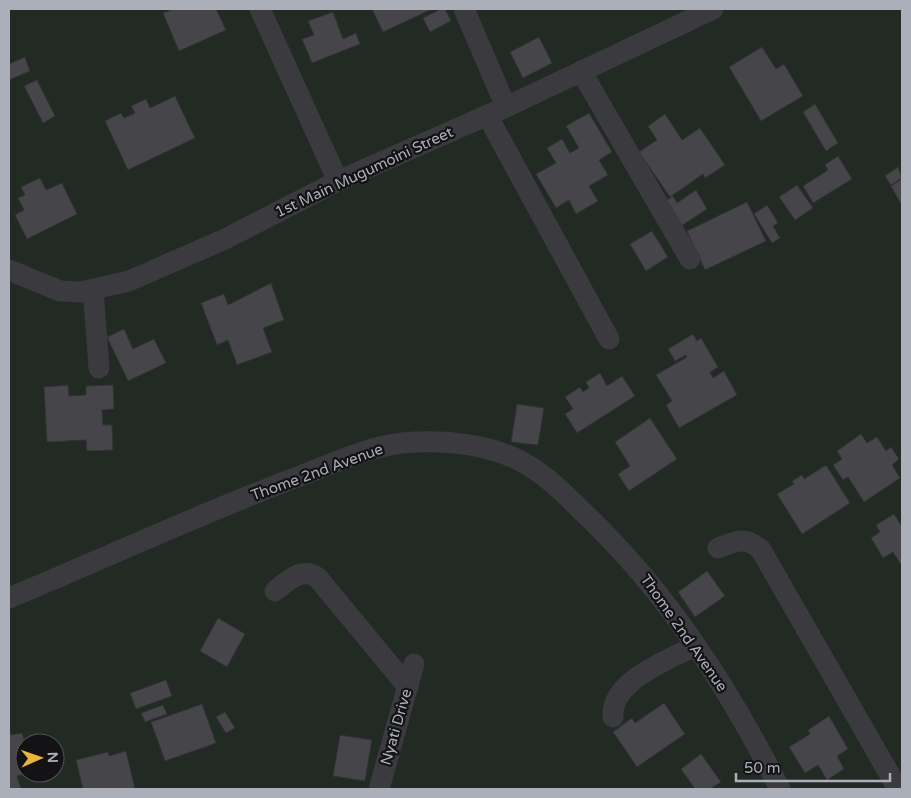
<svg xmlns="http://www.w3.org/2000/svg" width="911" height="798" font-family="'Varela Round',sans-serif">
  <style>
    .green { fill: #222a24; fill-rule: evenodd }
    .building { fill: #45454a; stroke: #333236 }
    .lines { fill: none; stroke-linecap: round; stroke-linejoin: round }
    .minor { stroke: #3a3a3f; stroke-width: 21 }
    .labels { text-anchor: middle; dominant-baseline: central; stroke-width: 4.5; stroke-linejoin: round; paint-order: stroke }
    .street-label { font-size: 15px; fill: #abafba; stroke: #131315 }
  </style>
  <rect width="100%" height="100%" fill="#18181a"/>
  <!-- green -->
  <path class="green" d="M9,9H902V789H9ZM25,743H55V773H25Z"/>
  <!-- building -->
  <g class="building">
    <polygon points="173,9 216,9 226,30 179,51 163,13"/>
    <polygon points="372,9 432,9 383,32"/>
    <polygon points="441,9 445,9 451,21 430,32 423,18"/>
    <polygon points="333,12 343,39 356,33 360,44 312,63 302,39 314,35 308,21"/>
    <polygon points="539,37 552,63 523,78 510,52"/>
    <polygon points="762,47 776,69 784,64 803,96 761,121 729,67"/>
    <polygon points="25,57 30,71 9,80 9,64"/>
    <polygon points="37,80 55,116 43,123 24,86"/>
    <polygon points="175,96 195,138 128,170 105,121 121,113 124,118 135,113 131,106 146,99 150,108"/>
    <polygon points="815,104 838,143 826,151 803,112"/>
    <polygon points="589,113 612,152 599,160 608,175 589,186 598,201 576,214 569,200 556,208 536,174 556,163 547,148 562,139 570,153 579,148 566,126"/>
    <polygon points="665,114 682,140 700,128 725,165 705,178 703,174 670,197 639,152 657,140 648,126"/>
    <polygon points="838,156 852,179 813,203 803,186 828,170 825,165"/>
    <polygon points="898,167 902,178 891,185 885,176"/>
    <polygon points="40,178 46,190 62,183 77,214 27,239 15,215 24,210 18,198 25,195 21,187"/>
    <polygon points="902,179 902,203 901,204 891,186"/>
    <polygon points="797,185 813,208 795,220 779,197"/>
    <polygon points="696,190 707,209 678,228 662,203 673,196 677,203"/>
    <polygon points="747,202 766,241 705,270 687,231"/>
    <polygon points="767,205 778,223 773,226 780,238 772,243 754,214"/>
    <polygon points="652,231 668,257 646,271 630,244"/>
    <polygon points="271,283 284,320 263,328 272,352 237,365 228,340 217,345 201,303 224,294 228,305"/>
    <polygon points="124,329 133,349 154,339 166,363 128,381 107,337"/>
    <polygon points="693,334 697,341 701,338 718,367 710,372 713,378 724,371 737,395 679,428 666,405 672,401 656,375 687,357 686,355 675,361 668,349"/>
    <polygon points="600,373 607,386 622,376 635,396 577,433 565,414 573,409 565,397 580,387 583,392 589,388 586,382"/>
    <polygon points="68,385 69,396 86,395 86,386 113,385 114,409 102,410 103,425 112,425 113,450 87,451 86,440 47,442 44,387"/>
    <polygon points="517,404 544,408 538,445 511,442"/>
    <polygon points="650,418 677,459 629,491 618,474 630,466 615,442"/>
    <polygon points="861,434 867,443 877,437 886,451 891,447 899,459 892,465 900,478 864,502 848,477 843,480 833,465 842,459 837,451"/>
    <polygon points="826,465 850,503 802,534 777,494 794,484 792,481 802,475 804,479"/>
    <polygon points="894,514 901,525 902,524 902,566 893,552 883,558 871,538 880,532 876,525"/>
    <polygon points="707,571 725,596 695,617 678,592"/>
    <polygon points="218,618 245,634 227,667 200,651"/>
    <polygon points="166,680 172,696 136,709 130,693"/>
    <polygon points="664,703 685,734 637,767 613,732 632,718 635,723"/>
    <polygon points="202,704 216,743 165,761 151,722"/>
    <polygon points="163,705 167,714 145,722 141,713"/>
    <polygon points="225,712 235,728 226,733 216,717"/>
    <polygon points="829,716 848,749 837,756 844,769 827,780 818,765 805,773 789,747 810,734 808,730"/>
    <polygon points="9,725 11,735 22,733 25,744 25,773 29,773 17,776 21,789 9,789"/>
    <polygon points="340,735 372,740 365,781 333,776"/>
    <polygon points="126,751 135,789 83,789 76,760 108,752 109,756"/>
    <polygon points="701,754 721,782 710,789 695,789 681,769"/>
  </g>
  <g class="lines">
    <!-- minor -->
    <g class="minor">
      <polyline points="260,9 338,181"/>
      <polyline points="464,9 506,107"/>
      <polyline points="581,71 690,259"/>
      <polyline points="487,115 609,339"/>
      <polyline points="9,270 60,291 81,292 129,281 225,239 338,181 506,107 713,9"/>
      <polyline points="93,290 99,368"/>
      <path d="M718,548C737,541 745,536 761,550L898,789"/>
      <path d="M275,591C288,581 300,567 317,577L408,687"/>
      <path d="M9,598C106,558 201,513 300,476C332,464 367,447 402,443C438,440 478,443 512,457C539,468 563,492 584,513C668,593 728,687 780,789"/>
      <path d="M613,717C610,681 670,659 695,646"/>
      <polyline points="379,789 414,664"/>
    </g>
  </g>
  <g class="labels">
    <!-- street labels -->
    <g class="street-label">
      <text transform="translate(364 172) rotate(-25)">1st Main Mugumoini Street</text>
      <text transform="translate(317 472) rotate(-20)">Thome 2nd Avenue</text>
      <text transform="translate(684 633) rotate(55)">Thome 2nd Avenue</text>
      <text transform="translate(396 727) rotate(-74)">Nyati Drive</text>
    </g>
  </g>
  <!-- border -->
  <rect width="911" height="798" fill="none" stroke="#abafba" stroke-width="20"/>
  <!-- north arrow -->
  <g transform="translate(40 758) rotate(88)"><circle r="24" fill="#131315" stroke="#505157"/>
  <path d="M0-4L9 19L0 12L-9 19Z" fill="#ecb33f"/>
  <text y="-8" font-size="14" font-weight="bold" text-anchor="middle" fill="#abafba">N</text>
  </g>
  <!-- scale -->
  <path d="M736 773v8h154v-8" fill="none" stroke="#abafba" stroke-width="2.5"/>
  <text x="744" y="773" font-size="15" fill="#abafba" stroke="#131315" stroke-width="4" paint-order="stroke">50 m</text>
</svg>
